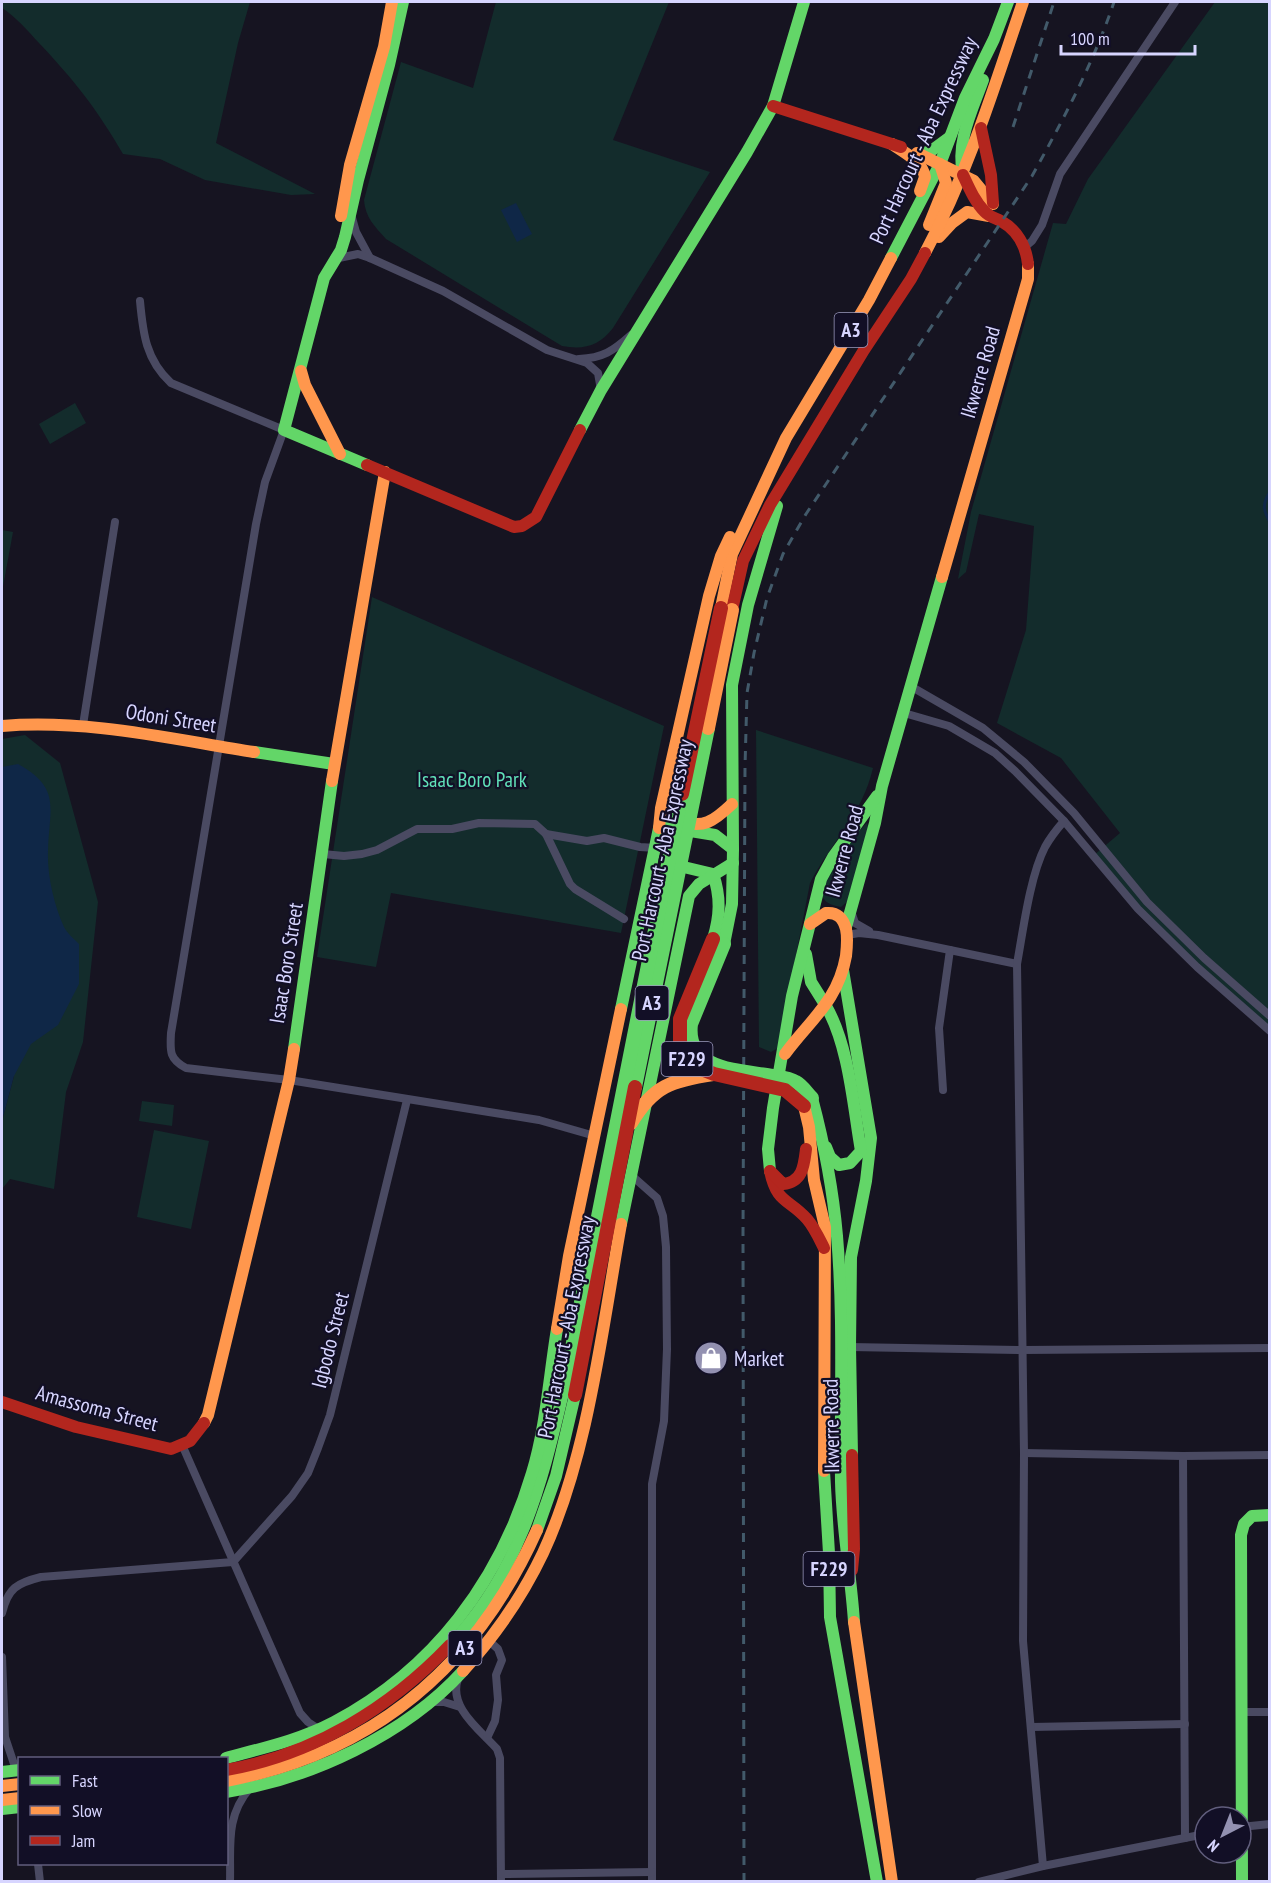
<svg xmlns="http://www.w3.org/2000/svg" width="1271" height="1883" font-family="'PT Sans Narrow',sans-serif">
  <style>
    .green { fill: #132c2c }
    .water { fill: #0f2747 }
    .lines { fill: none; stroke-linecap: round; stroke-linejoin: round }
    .stream { stroke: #0f2747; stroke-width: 3 }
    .street { stroke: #4a4a62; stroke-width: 8 }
    .fast { stroke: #63d668; stroke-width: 12 }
    .slow { stroke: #ff974d; stroke-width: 12 }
    .jam { stroke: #b3261e; stroke-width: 12 }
    .rail { stroke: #425a6a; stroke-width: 3; stroke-dasharray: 9 8; stroke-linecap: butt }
    .fast-bridge { stroke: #63d668; stroke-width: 14 }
    .slow-bridge { stroke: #ff974d; stroke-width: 14 }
    .jam-bridge { stroke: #b3261e; stroke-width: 14 }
    .labels { text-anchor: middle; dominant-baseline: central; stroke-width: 4.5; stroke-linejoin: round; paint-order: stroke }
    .shield { fill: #120f26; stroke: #9c9abe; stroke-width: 1.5 }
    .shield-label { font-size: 20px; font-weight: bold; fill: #d7d5ff }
    .street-label { font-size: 21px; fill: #d7d5ff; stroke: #120f26 }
    .park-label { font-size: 21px; fill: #60e0b9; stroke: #120f26 }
    .poi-label { font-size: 21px; fill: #d7d5ff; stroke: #120f26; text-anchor: start }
  </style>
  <rect width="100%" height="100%" fill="#161421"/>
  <!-- green -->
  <g class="green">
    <path d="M2,2H250L238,43L216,143L315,194L291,195L205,180L160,159L123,154C97,109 74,80 39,43C28,31 15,16 2,8Z"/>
    <path d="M496,2H669L613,140L710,172L613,328C599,346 584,350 562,346L386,239C375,227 365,217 364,200L401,62L473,88Z"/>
    <polygon points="1215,2 1269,2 1269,1030 1136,909 1093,856 1120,833 1061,758 997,723 1026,630 1034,526 979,514 966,572 958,579 971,512 1053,223 1066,224 1088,179"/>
    <polygon points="75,403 86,423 50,444 39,424"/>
    <polygon points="2,530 13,532 2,592"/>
    <polygon points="372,597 664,726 621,933 391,893 376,967 317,957"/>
    <path d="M756,730L873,768C862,815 832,841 810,883L778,1048L771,1052L759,1047Z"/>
    <polygon points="25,735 60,763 98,902 83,1042 66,1092 54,1189 10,1179 2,1189 2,1121 14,1076 2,825 2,739"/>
    <path d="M867,823L868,827L848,901L841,907C835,906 827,904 824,899C814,885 856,833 867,823Z"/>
    <polygon points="142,1101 174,1105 172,1126 139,1121"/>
    <polygon points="154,1130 209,1141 191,1229 137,1217"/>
  </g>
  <!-- water -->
  <g class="water">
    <polygon points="516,203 532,234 517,242 501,210"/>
    <path d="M18,764C62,788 49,809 48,851C47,875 54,905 64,927C67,933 74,939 79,944V984L58,1025L31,1044L14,1076L2,1121V767Z"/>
  </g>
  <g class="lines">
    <!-- stream -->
    <path class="stream" d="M1270,492C1262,504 1263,510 1270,522"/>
    <!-- street -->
    <g class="street">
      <polyline points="351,214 356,232 370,258"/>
      <polyline points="1026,246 1032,241 1042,225 1060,174 1175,2"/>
      <polyline points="334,259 358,254 370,258 443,291 547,350 587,363 598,373 601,390"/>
      <path d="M140,301C143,334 146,360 171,383L284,430L265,482L256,524L171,1033C170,1051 169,1059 186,1068L289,1080L539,1120L595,1136"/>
      <path d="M579,359C603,358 613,351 631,335"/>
      <polyline points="912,687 983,728 1024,762 1074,813 1147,902 1204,958 1270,1016"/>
      <polyline points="904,713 949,726 995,753 1015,771 1064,821 1138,909 1197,967 1270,1031"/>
      <polyline points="83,725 115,522"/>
      <polyline points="546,834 570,884 575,889 624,919"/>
      <polyline points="323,854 344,856 362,854 377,850 417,829 452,829 479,823 535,824 546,834 587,841 604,838 640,847 656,848"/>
      <polyline points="851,911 855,923 869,931"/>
      <polyline points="847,935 859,933 878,935 1017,964"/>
      <polyline points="943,1090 939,1028 950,950"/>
      <polyline points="631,1175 657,1198 663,1216 666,1247 667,1349 664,1421 652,1484 652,1882"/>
      <polyline points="850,1347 1023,1350 1270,1348"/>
      <polyline points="183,1447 300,1713 308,1722 320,1730"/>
      <polyline points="1024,1453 1183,1456 1270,1455"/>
      <polyline points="1183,1456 1185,1838"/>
      <path d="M2,1613C8,1588 17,1583 41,1577L233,1562L292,1496L308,1473L318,1448L330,1415L407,1100"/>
      <polyline points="2,1657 5,1737 16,1770"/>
      <path d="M458,1679C448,1707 480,1730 497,1749L500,1758L501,1882"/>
      <polyline points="430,1702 444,1702 460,1707"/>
      <polyline points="1241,1712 1270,1712"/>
      <polyline points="1032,1727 1185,1724"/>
      <polyline points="487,1738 495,1721 498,1700 496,1675 502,1660 498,1649 488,1640"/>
      <polyline points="1241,1827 1270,1824"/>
      <polyline points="38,1864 40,1882"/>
      <path d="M1043,1866L1023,1641L1024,1453L1017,964C1023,931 1030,876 1045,847C1050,838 1057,829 1064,821"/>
      <polyline points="501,1874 652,1872"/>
      <path d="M230,1882C231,1846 225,1817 250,1788"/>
      <polyline points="979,1882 1043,1866 1205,1834"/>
    </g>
    <!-- fast -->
    <g class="fast">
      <polyline points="919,154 931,151 950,137"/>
      <path d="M963,175C956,141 972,111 983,80"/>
      <polyline points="891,258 940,164 965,98 994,39 1008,2"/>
      <polyline points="580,430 601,390 747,152 773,106 804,2"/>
      <polyline points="367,465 284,430 324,278 341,250 345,237 358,180 389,65 403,2"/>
      <polyline points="254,752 334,764"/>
      <polyline points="733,849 732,685 748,605 777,506"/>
      <polyline points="671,864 713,874"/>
      <path d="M713,874C721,897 720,916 713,939"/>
      <polyline points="846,927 875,823 882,786 942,577"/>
      <polyline points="806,954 811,982 826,1006"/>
      <polyline points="843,970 871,1138 866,1181 851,1257 850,1347 852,1455"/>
      <path d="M826,1006C849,1046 853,1105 861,1151L850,1163L839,1165L830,1157L826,1147"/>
      <polyline points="621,1009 659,828 666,827 715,835 733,849 732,904 724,944"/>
      <polyline points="294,1049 332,781"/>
      <path d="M812,1098C824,1143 833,1190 837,1236C844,1318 840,1400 841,1482C842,1529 851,1575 854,1622"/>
      <polyline points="770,1171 768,1149 773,1108 792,996 821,879 833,857 877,796"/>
      <polyline points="621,1224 689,896 699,884 733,863"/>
      <polyline points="824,1471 829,1553 830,1617 877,1882"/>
      <polyline points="537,1530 556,1476 575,1395"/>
      <path d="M450,1645C519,1573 541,1487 563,1393"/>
      <path d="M226,1758C263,1748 300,1740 334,1722C434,1669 500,1581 532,1473C546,1427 549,1377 557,1329"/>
      <polyline points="2,1772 20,1770"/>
      <path d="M226,1792C310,1779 405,1735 463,1671"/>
      <polyline points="2,1809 20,1807"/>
      <polyline points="1242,1882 1241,1535 1244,1524 1252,1516 1270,1515"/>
    </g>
    <!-- slow -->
    <g class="slow">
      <path d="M892,144C905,153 922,161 925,177L920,191"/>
      <polyline points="917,153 974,181 993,204"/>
      <polyline points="341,216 350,165 384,47 392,2"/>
      <polyline points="929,225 946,183 940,164"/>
      <polyline points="939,237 952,223 967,212 989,216"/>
      <path d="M925,253C968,173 994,88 1023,2"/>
      <polyline points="301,371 305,385 340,454"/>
      <polyline points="942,577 1028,279 1028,264"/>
      <polyline points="721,608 732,554 786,438 869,300 891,258"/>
      <path d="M2,726C87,719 171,739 254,752"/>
      <polyline points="332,781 385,472"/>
      <path d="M678,820C703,830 714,821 732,804"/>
      <polyline points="659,828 661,808 709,596 721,556 730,537"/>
      <path d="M785,1054C810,1020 838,1001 846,956C847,947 848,938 846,929C843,918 837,912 826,913L810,924"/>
      <polyline points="804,1106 809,1127 814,1180 825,1227 824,1471"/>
      <polyline points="557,1329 569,1256 621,1009"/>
      <polyline points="204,1423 208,1415 289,1080 294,1049"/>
      <polyline points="854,1622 892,1882"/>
      <path d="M463,1671C494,1637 523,1595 543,1553C588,1456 602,1330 621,1224"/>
      <path d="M226,1781C374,1753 476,1666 537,1530"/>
      <polyline points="2,1786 20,1784"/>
      <polyline points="2,1800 20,1798"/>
    </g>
    <!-- jam -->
    <g class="jam">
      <polyline points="773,106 901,147"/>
      <polyline points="981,128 991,175 993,203"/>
      <path d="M963,175C969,188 975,202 985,212C990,217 995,218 1001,221C1017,230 1026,246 1028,264"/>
      <polyline points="367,465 514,527 522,526 536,517 580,430"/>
      <polyline points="732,610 743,561 770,505 864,350 911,279 925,253"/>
      <path d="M770,1171C777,1204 788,1198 807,1219C814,1227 819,1238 824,1248"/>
      <path d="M770,1171L783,1184C803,1182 804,1165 806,1149"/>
      <polyline points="2,1402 76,1427 171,1449 190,1441 204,1423"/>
      <polyline points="852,1570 854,1549 852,1455"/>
      <path d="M226,1770C313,1755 390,1708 450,1645"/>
    </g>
    <!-- rail -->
    <g class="rail">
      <polyline points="1013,127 1054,2"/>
      <path d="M744,1882L743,1234L745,767L747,693L754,653L767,598L783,554L806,514L1032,176C1063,120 1094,62 1114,2"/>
    </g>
    <!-- fast-bridge -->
    <g class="fast-bridge">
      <path d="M724,944L691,1024C685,1071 740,1070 773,1076C780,1077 790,1078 796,1082C802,1085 807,1093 812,1098"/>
      <polyline points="635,1087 708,728"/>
      <polyline points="563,1393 682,794"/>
    </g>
    <!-- slow-bridge -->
    <g class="slow-bridge">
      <polyline points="708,728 732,610"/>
      <path d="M631,1123C653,1086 672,1080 713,1074"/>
    </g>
    <!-- jam-bridge -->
    <g class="jam-bridge">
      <polyline points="682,794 721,608"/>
      <polyline points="713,939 680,1019 680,1043 687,1058 699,1068 714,1074 785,1090 804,1106"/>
      <polyline points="575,1395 635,1087"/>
    </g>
  </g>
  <!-- icons -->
  <defs>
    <symbol id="shop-disc" viewBox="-11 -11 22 22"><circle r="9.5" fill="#9391b1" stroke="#120f26"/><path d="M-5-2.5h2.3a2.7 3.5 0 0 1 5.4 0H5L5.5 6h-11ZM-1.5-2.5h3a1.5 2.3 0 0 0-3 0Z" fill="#fff"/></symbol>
  </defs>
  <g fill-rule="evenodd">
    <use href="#shop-disc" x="692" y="1339" width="38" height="38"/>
  </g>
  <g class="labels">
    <!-- shield labels -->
    <g class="shield">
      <rect x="834.5" y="313" width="33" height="34" rx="4.5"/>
      <rect x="635.5" y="986" width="33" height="34" rx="4.5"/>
      <rect x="661.5" y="1042" width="51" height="34" rx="4.5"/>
      <rect x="803.5" y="1552" width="51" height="34" rx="4.5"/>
      <rect x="448.5" y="1631" width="33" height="34" rx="4.5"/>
    </g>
    <g class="shield-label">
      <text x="851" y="330">A3</text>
      <text x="652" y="1003">A3</text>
      <text x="687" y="1059">F229</text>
      <text x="829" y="1569">F229</text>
      <text x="465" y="1648">A3</text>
    </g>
    <!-- street labels -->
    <g class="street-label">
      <text transform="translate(923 140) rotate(-65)">Port Harcourt - Aba Expressway</text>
      <text transform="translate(980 372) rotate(-74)">Ikwerre Road</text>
      <text transform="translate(171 718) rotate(9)">Odoni Street</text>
      <text transform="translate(662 850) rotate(-78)">Port Harcourt - Aba Expressway</text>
      <text transform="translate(844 851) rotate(-75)">Ikwerre Road</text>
      <text transform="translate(286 963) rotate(-81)">Isaac Boro Street</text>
      <text transform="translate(566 1327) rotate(-79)">Port Harcourt - Aba Expressway</text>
      <text transform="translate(330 1340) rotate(-76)">Igbodo Street</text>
      <text transform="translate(97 1408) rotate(15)">Amassoma Street</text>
      <text transform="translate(831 1426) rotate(-91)">Ikwerre Road</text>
    </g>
    <!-- park labels -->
    <g class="park-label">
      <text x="472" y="779">Isaac Boro Park</text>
    </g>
    <!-- poi labels -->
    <g class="poi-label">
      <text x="734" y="1358">Market</text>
    </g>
  </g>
  <!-- border -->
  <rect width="1271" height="1883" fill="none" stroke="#d7d5ff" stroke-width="6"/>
  <!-- legend -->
  <rect x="18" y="1757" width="210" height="108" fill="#120f26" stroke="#615e7d" stroke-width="1.5"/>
  <rect x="30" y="1776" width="30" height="9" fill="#63d668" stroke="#615e7d" stroke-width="1.5"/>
  <text x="72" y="1787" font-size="18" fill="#d7d5ff">Fast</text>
  <rect x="30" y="1806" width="30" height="9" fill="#ff974d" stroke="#615e7d" stroke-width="1.5"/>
  <text x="72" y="1817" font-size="18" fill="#d7d5ff">Slow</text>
  <rect x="30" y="1836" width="30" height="9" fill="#b3261e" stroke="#615e7d" stroke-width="1.5"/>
  <text x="72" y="1847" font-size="18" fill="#d7d5ff">Jam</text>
  <!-- north arrow -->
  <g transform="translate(1223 1835) rotate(222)"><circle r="28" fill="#120f26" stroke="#615e7d" stroke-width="1.5"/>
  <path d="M0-4.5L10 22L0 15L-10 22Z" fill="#9391b1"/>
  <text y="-9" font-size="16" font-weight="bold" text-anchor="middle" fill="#d7d5ff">N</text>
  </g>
  <!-- scale -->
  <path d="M1061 45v9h134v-9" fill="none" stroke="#d7d5ff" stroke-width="3"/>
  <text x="1070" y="45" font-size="18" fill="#d7d5ff" stroke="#120f26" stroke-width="4.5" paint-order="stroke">100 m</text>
</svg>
